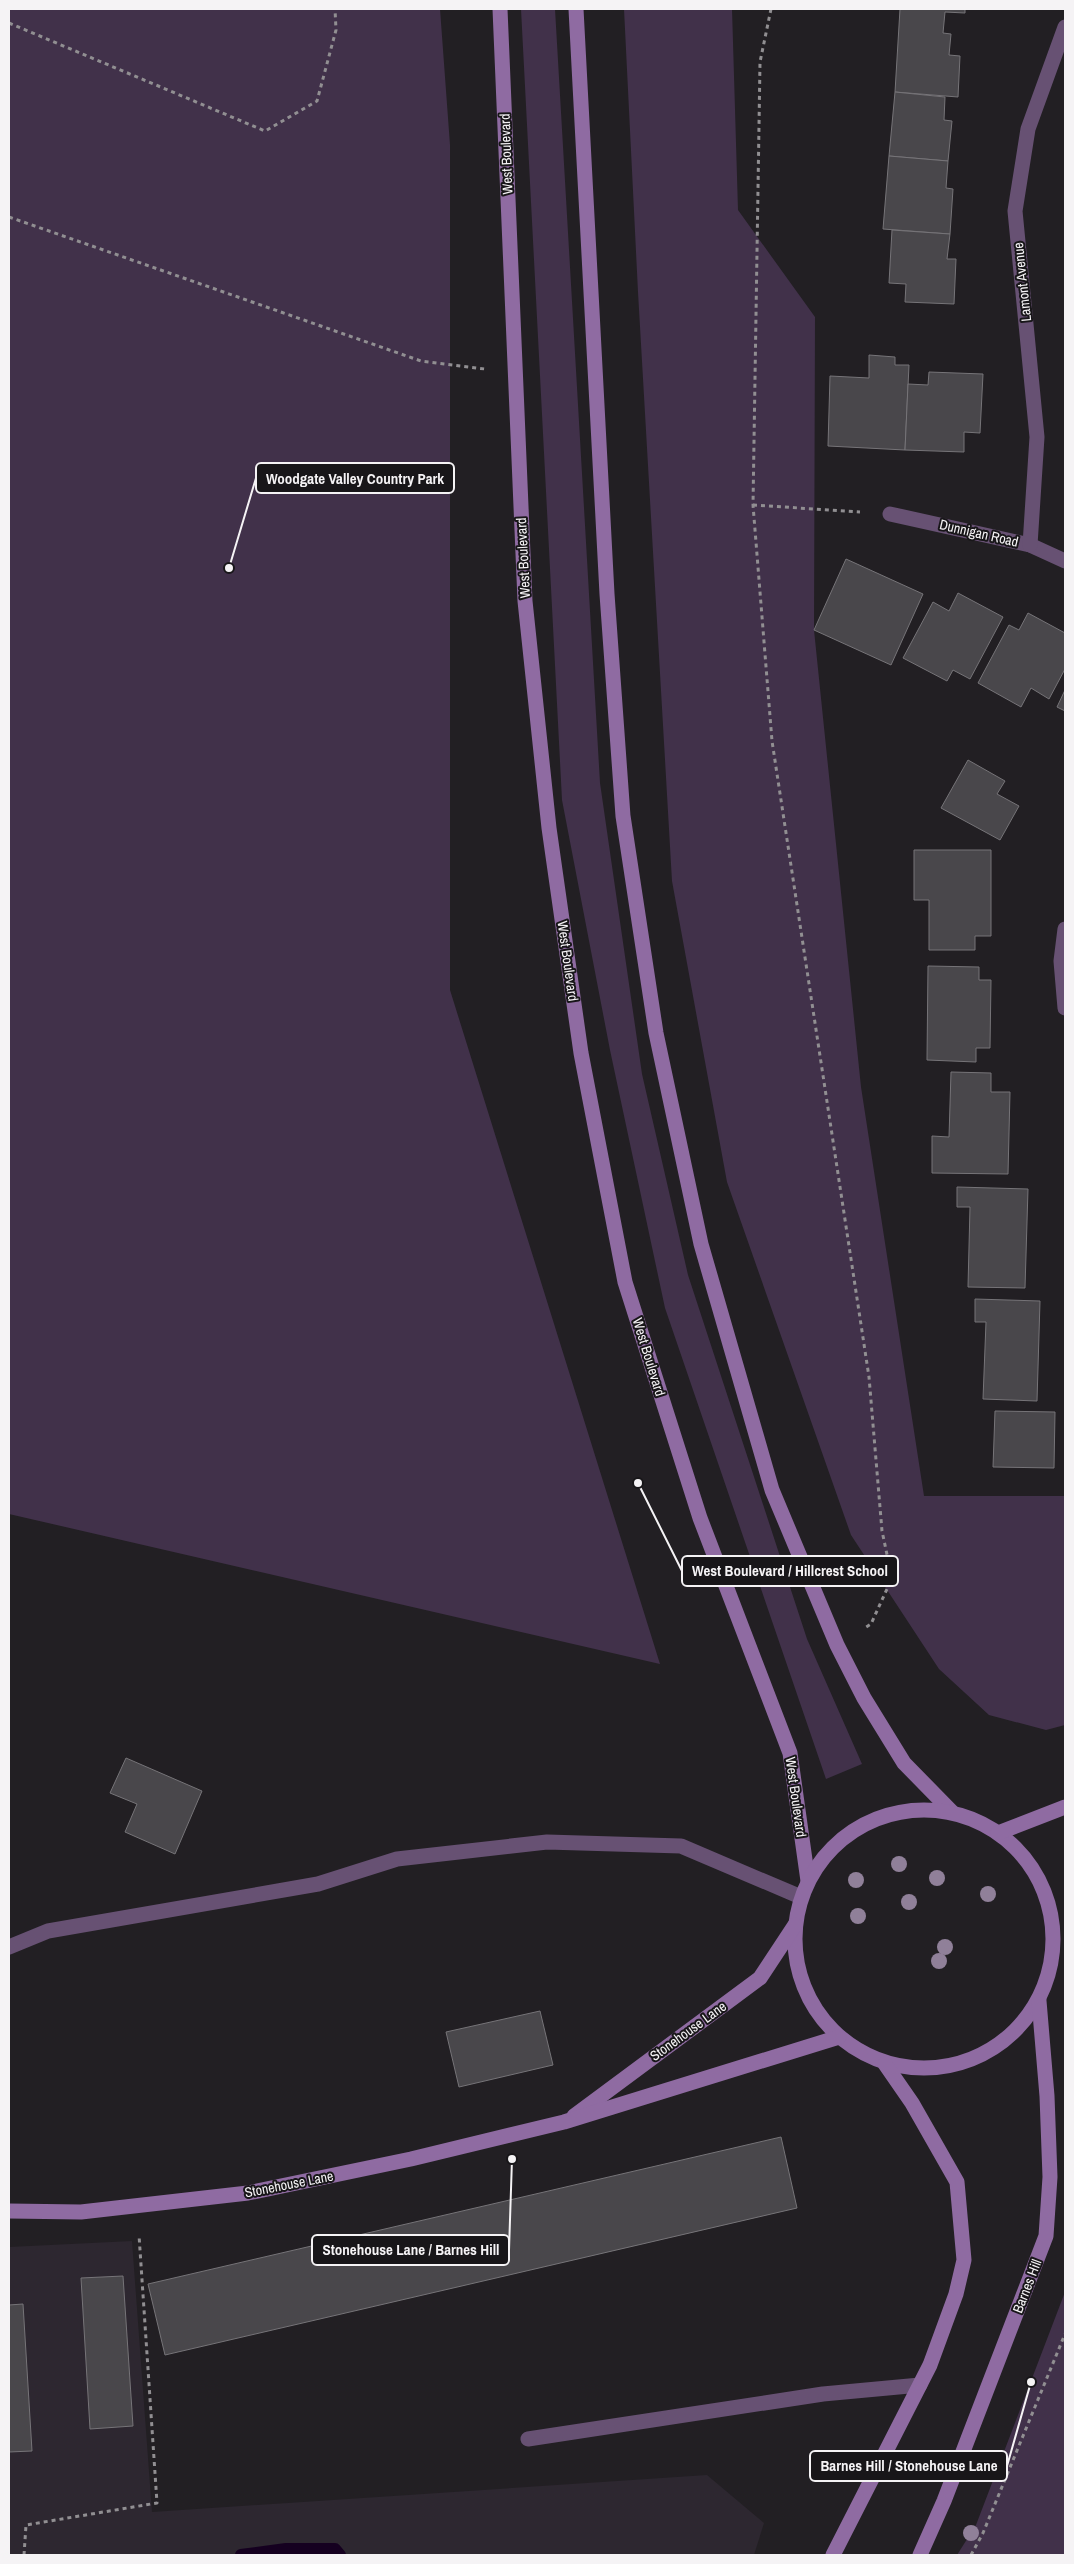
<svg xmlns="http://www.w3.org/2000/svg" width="1074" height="2564" font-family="'Archivo Narrow',sans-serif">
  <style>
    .built { fill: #2d2730 }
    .green { fill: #41314a }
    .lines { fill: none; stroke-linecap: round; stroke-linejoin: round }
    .stream { stroke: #150020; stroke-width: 12 }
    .building { fill: #49474b; stroke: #767478 }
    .path { stroke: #918f92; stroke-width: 3; stroke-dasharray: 4 4; stroke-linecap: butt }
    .lane { stroke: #675173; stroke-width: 15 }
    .street { stroke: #675173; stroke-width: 15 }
    .secondary { stroke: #8f6ba2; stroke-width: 15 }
    .tree { fill: #908099 }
    .labels { text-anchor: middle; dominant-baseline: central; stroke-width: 4; stroke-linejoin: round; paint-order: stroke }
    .street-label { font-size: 14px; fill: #f5f3f5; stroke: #181619 }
    .leader { fill: none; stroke: #f5f3f5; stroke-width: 2 }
    .callout-dot { fill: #f5f3f5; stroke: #181619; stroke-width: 2 }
    .callout { fill: #181619; stroke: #f5f3f5; stroke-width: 2 }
    .callout-label { font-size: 15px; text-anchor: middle; font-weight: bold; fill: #f5f3f5 }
  </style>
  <rect width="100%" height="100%" fill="#221f23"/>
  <!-- built -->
  <polygon class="built" points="132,2241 152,2512 707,2475 764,2523 754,2555 9,2555 9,2247"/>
  <!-- green -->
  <g class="green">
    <polygon points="9,9 440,9 450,145 450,990 660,1664 9,1514"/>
    <polygon points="521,9 555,9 600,783 642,1074 688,1275 807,1639 862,1764 826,1779 665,1308 610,1050 562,800"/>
    <polygon points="624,9 732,9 738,210 815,317 814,630 861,1087 924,1496 1065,1496 1065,1725 1046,1730 989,1715 939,1669 851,1535 727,1182 672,881 638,292"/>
    <polygon points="1065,2292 1065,2555 957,2555 976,2525"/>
  </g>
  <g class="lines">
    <!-- stream -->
    <polyline class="stream" points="241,2555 286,2549 335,2549 340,2555"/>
  </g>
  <!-- building -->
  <g class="building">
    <polygon points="900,9 965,9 965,13 945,12 943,33 951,34 949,55 960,56 958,97 895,92"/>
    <polygon points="895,92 945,97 944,120 952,121 948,161 889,156"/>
    <polygon points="889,156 948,161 946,188 953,189 950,234 883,229"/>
    <polygon points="892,230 950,234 947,259 956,259 954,304 905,302 906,284 889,283"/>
    <polygon points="869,355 895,357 895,365 909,365 905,450 828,446 830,376 869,378"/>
    <polygon points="929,372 983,374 980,433 964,432 964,452 905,450 908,384 928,385"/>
    <polygon points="846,559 923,594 891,665 814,630"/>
    <polygon points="958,593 1003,617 970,679 953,670 947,681 903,658 933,602 949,611"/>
    <polygon points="1028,613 1065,633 1065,669 1049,699 1031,688 1021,707 978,683 1009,625 1019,630"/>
    <polygon points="1065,690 1065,711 1057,707"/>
    <polygon points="968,760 1005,781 997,794 1019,806 1000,840 941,808"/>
    <polygon points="914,850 991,850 991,936 975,936 975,950 929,950 929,900 914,900"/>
    <polygon points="928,966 979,967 979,980 991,980 990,1048 976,1048 976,1062 927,1060"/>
    <polygon points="951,1072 991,1073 991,1092 1010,1092 1008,1174 932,1173 932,1136 949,1137"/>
    <polygon points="957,1187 1028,1189 1025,1288 968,1287 970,1207 957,1207"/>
    <polygon points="975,1299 1040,1301 1037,1401 983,1399 986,1322 975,1322"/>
    <polygon points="995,1411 1055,1412 1054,1468 993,1467"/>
    <polygon points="126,1758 202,1791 175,1854 125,1832 137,1804 110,1793"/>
    <polygon points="540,2011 553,2065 459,2087 446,2032"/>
    <polygon points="781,2137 797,2208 165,2355 148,2284"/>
    <polygon points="123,2276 133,2426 90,2429 81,2278"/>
    <polygon points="23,2304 32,2451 9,2452 9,2305"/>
  </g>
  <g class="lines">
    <!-- path -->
    <g class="path">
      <polyline points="771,9 760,62 753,505 772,741 869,1377 882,1531 892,1578 871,1624 863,1629"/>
      <polyline points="9,23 265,131 317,101 336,30 335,9"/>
      <polyline points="9,217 421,361 485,369"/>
      <polyline points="753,505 860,512"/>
      <polyline points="24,2555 26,2525 157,2503 139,2235"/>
      <polyline points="971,2555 983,2533 1065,2334"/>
    </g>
    <!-- lane -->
    <g class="lane">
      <polyline points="9,1947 48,1931 318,1884 397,1859 547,1842 681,1846 801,1897"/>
      <polyline points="528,2439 823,2394 920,2385"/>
    </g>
    <!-- street -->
    <g class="street">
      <polyline points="890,514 1030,545 1065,561"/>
      <polyline points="1030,545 1037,437 1015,211 1028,129 1065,27"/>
      <polyline points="1065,929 1061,961 1065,1008"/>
    </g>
    <!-- secondary -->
    <g class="secondary">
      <polyline points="500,9 525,601 549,828 581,1053 625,1282 700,1518 790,1753 808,1881"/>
      <polyline points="576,9 607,594 623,816 656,1033 701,1244 772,1490 837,1645 864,1698 904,1763 952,1812"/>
      <circle cx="924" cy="1939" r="129"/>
      <polyline points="998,1833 1065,1807"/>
      <polyline points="574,2116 760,1978 795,1925"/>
      <polyline points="9,2211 81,2212 248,2193 411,2159 564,2122 839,2037"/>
      <polyline points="833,2555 930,2365 956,2294 964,2260 957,2182 912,2103 885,2064"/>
      <polyline points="920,2555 944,2501 1046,2236 1050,2177 1047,2096 1039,2001"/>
    </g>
  </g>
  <!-- trees -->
  <g class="tree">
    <circle cx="899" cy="1864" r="8"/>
    <circle cx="937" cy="1878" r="8"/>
    <circle cx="856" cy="1880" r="8"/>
    <circle cx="988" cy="1894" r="8"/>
    <circle cx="909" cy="1902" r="8"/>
    <circle cx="858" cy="1916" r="8"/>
    <circle cx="945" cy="1947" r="8"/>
    <circle cx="939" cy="1961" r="8"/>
    <circle cx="971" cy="2533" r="8"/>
  </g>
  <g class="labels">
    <!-- street labels -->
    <g class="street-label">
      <text transform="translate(506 154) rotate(-92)">West Boulevard</text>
      <text transform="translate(1022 282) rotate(-96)">Lamont Avenue</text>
      <text transform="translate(979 533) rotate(13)">Dunnigan Road</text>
      <text transform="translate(523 558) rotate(-93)">West Boulevard</text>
      <text transform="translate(568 961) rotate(82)">West Boulevard</text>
      <text transform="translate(649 1357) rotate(73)">West Boulevard</text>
      <text transform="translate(796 1797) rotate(82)">West Boulevard</text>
      <text transform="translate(688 2031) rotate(-36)">Stonehouse Lane</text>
      <text transform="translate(289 2184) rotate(-11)">Stonehouse Lane</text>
      <text transform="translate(1027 2286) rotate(-69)">Barnes Hill</text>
    </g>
  </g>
  <!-- callouts -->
  <path class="leader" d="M229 568L256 478M638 1483L682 1571M512 2159L509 2250M1031 2382L1007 2466"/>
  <g class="callout-dot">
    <circle cx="229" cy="568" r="5"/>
    <circle cx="638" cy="1483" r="5"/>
    <circle cx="512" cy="2159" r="5"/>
    <circle cx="1031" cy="2382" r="5"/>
  </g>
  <g class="callout">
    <rect x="256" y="463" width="198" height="30" rx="5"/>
    <rect x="682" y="1556" width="216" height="30" rx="5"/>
    <rect x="312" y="2235" width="197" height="30" rx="5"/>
    <rect x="810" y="2451" width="197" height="30" rx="5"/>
  </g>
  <g class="callout-label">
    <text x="355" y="484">Woodgate Valley Country Park</text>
    <text x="790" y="1576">West Boulevard / Hillcrest School</text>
    <text x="411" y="2255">Stonehouse Lane / Barnes Hill</text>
    <text x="909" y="2471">Barnes Hill / Stonehouse Lane</text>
  </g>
  <!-- border -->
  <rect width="1074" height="2564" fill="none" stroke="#f5f3f5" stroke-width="20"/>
</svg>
